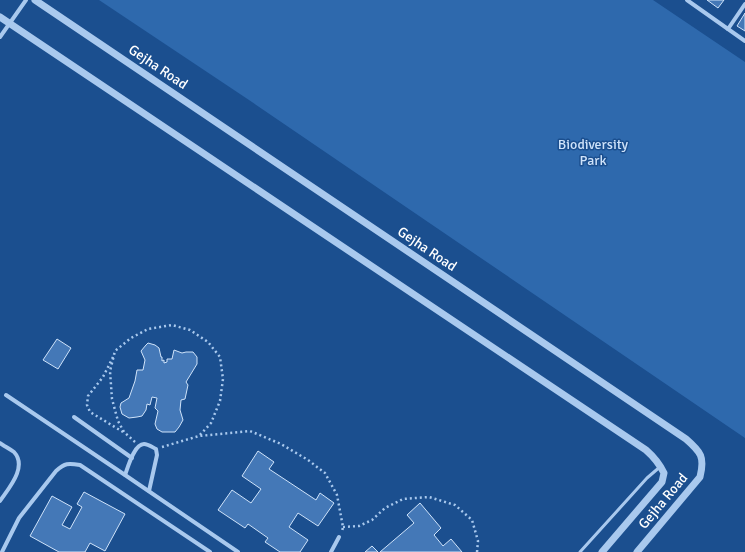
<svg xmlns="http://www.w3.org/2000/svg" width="745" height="552" font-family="Signika,sans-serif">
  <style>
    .green { fill: #2e69ad }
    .building { fill: #4478b7; stroke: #cfe3fa }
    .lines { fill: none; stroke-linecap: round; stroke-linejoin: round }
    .path { stroke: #a9c9ee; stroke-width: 2.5; stroke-dasharray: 2 3; stroke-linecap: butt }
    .service { stroke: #a9c9ee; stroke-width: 3 }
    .minor { stroke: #a9c9ee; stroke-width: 4 }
    .tertiary { stroke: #a9c9ee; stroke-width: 7 }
    .labels { text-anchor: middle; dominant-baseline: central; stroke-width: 3; stroke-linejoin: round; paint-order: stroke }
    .street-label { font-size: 14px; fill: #fff; stroke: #1b4f8f }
    .park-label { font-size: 14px; fill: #cfe3fa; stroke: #1b4f8f }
  </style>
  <rect width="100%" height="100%" fill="#1b4f8f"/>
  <!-- green -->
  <polygon class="green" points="99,0 653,0 745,62 745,438 249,100"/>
  <!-- building -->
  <g class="building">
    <polygon points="707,0 724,0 718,8"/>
    <polygon points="745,13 745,31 737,26"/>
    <polygon points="57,339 71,348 58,369 43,360"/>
    <polygon points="148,343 155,345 159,348 161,357 162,357 162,361 164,360 164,363 167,362 167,359 172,359 174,350 182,353 186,352 193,352 197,357 197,364 186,382 188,385 185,399 181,400 180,410 183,420 179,427 175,432 162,432 157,429 155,424 158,411 155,408 157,398 152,397 150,405 147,404 146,410 142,416 137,417 129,418 122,414 120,407 121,403 129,398 135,381 137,370 143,370 145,360 141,351 146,345"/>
    <polygon points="258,451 274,462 269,469 316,500 320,493 334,503 318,526 298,513 289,527 308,540 300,552 280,552 265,542 268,538 248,524 245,528 218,510 232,490 251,503 261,489 242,476"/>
    <polygon points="84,492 125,514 105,551 90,543 85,552 59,552 30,536 52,496 72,507 62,525 70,529 82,507 77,504"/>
    <polygon points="420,503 441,528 434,535 443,546 451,539 462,552 380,552 414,523 407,515"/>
    <polygon points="372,546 378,552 365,552"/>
  </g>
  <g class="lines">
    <!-- path -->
    <g class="path">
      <polyline points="113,357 103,377 88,396 87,405 90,412 123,432"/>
      <polyline points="135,442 124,432 118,421 112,399 110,371 115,351 131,338 148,329 172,325 190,330 208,342 220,357 223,379 220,401 211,423 199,436"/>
      <polyline points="162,447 199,436 250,431 281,444 308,460 325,473 337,495 343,527 342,532"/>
      <polyline points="343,527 359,526 372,520 385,508 403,499 429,497 455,505 472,520 478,541 477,552"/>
    </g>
    <!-- service -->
    <polyline class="service" points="580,552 647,478 661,466"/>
    <!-- minor -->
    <g class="minor">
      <polyline points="687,0 745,41"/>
      <polyline points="728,29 745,4"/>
      <polyline points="0,37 26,0"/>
      <polyline points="6,395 125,475 238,552"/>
      <polyline points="74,417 132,458"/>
      <path d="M0,443C4,446 10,449 14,452C28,467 8,489 0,501"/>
      <path d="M125,475C128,467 134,444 144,444C148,444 152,447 156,449L157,455L149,491"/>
      <path d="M2,552L19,518L56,471C65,463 68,463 80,465L210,552"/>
      <polyline points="331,552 339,537"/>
    </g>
    <!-- tertiary -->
    <g class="tertiary">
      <path d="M35,0L686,439C701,452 705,457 700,477L637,552"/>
      <path d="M0,17L646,450C654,457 659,463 664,473L662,482L602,552"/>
    </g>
  </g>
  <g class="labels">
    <!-- street labels -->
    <g class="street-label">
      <text transform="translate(158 67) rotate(34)">Gejha Road</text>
      <text transform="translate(427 249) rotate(34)">Gejha Road</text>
      <text transform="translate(663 501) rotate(-50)">Gejha Road</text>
    </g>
    <!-- park labels -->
    <g class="park-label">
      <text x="593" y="144">Biodiversity<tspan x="593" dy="16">Park</tspan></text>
    </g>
  </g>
</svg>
